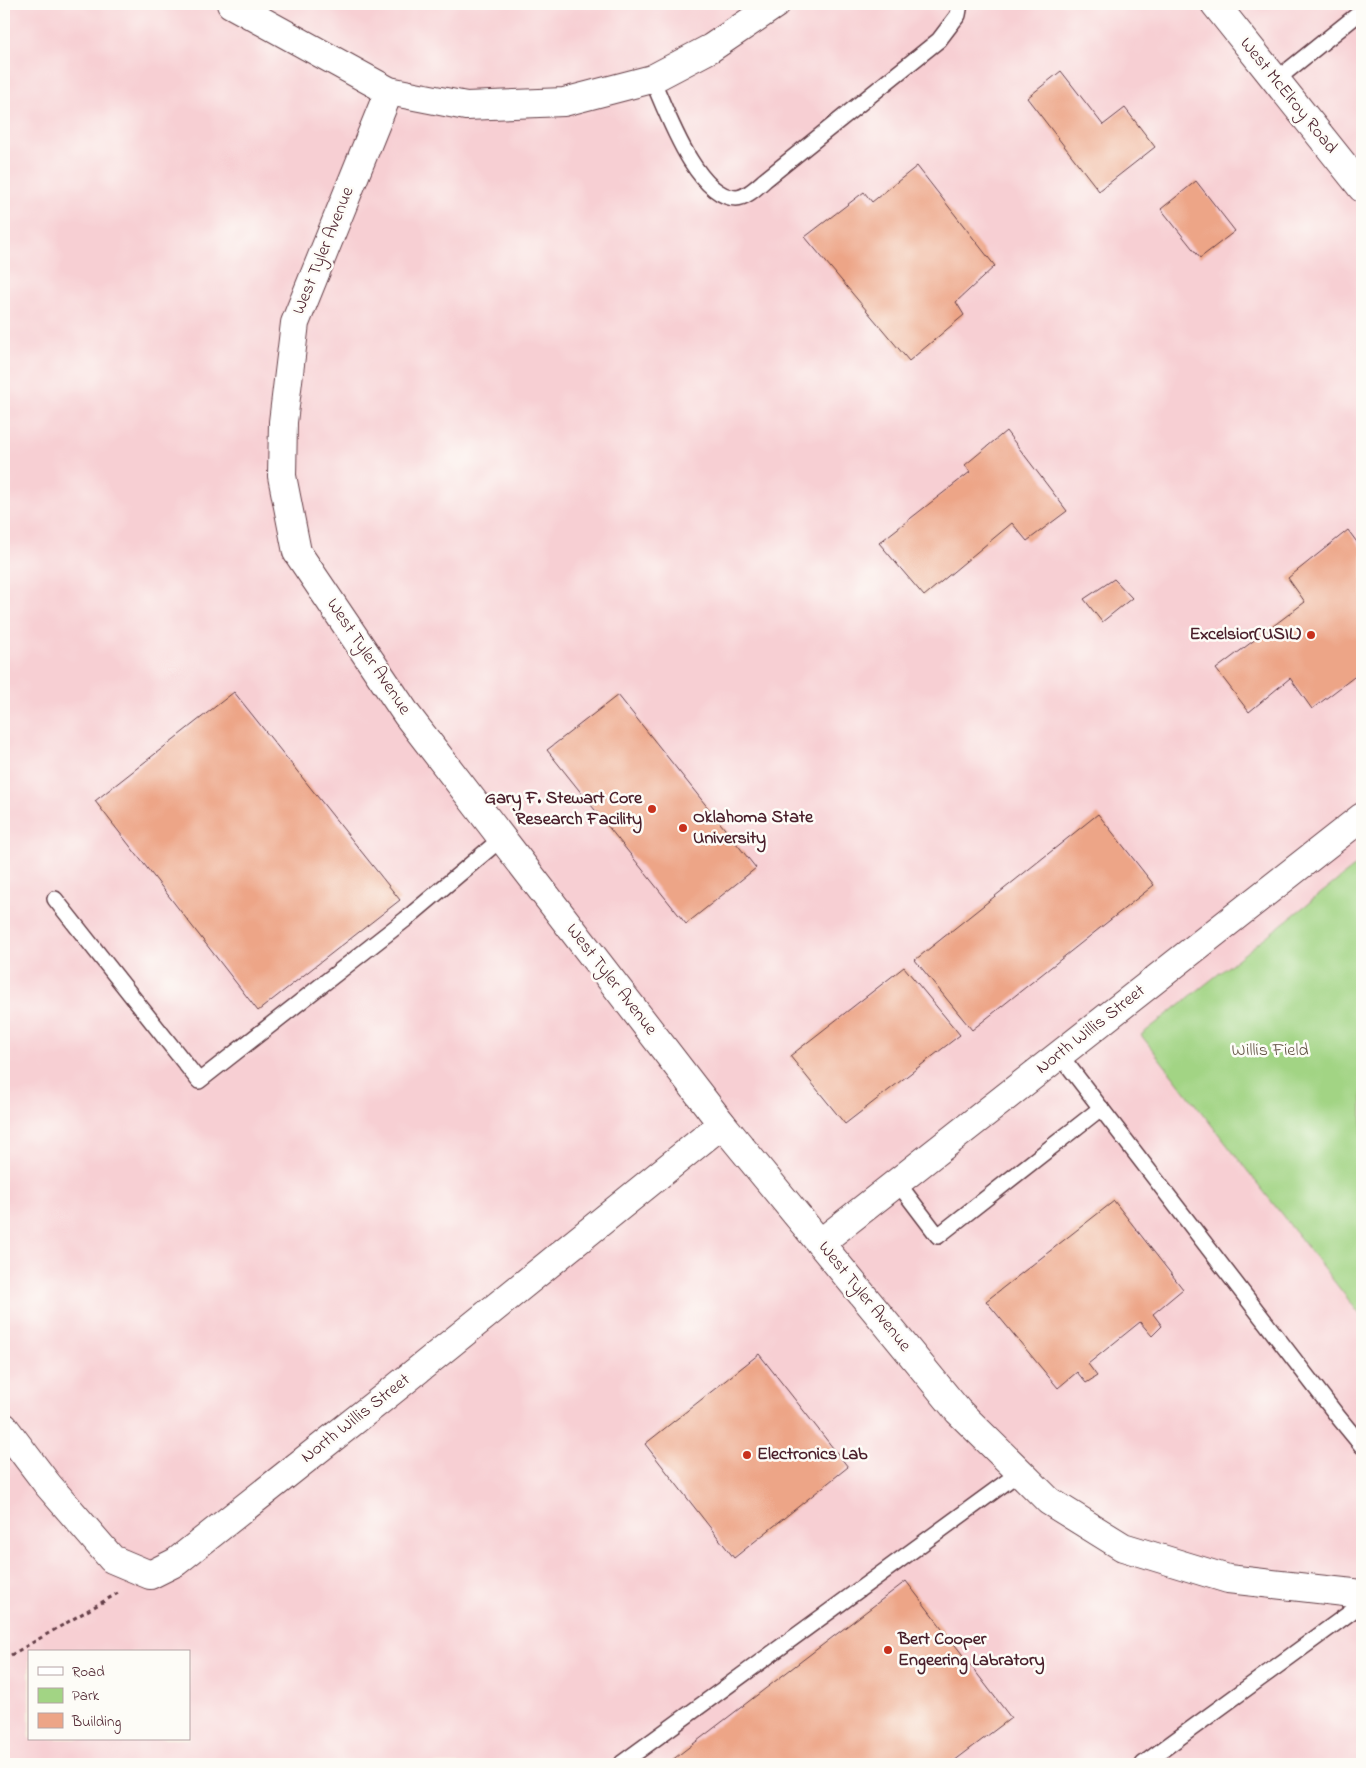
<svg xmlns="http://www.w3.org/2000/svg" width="1366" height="1768" font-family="'Indie Flower',sans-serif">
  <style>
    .built { fill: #f7cfd3; fill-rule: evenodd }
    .green { fill: #a2d484; stroke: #767a58 }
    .building { fill: #eda587 }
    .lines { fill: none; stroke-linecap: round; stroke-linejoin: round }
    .service-casing { stroke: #643e46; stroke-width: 18 }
    .minor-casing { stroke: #643e46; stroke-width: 30 }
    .tertiary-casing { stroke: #643e46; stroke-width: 30 }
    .path { stroke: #643e46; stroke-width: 3; stroke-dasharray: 4 4; stroke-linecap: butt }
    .service { stroke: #fff; stroke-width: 15 }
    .minor { stroke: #fff; stroke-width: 28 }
    .tertiary { stroke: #fff; stroke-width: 28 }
    .poi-dot { fill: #c8321e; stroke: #fdfcf7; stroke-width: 2 }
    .labels { text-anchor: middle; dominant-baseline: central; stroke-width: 5; stroke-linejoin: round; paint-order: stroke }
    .street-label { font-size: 18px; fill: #4a1f2b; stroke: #fdfcf7 }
    .poi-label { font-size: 18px; font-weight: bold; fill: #4a1f2b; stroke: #fdfcf7; text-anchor: start }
    .park-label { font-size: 18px; fill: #645546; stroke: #fdfcf7 }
  </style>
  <rect width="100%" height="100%" fill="#fdfcf7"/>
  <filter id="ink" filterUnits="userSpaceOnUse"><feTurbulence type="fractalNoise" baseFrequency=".02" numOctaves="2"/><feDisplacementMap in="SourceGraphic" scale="10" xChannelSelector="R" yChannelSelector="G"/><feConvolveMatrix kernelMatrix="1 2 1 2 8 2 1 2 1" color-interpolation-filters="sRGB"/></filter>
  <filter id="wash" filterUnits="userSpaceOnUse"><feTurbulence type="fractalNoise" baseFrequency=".0096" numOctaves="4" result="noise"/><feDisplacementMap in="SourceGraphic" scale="20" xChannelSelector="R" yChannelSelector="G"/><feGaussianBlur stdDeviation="1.12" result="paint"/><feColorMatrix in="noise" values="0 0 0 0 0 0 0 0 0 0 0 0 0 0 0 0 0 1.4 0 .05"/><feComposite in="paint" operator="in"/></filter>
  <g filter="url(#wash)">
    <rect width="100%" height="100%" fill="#f5eedc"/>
    <!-- built -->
    <path class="built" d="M4,4H1362V1764H4ZM29,1652H189V1739H29Z"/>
    <!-- green -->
    <polygon class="green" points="1362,861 1362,1317 1141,1035"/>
    <g id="blocks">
      <!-- building -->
      <g class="building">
        <polygon points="1061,71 1103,125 1125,108 1155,147 1099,191 1027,98"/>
        <polygon points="917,166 995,266 956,302 964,315 909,361 805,237 864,192 872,202"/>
        <polygon points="1196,181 1235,231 1200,258 1161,209"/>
        <polygon points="1006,431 1067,511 1027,541 1012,523 924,596 879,543 970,472 965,465"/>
        <polygon points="1348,530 1362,549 1362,671 1312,709 1290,678 1249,712 1216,669 1305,602 1288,578"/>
        <polygon points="1114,579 1132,598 1102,622 1084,599"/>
        <polygon points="234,692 400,900 258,1011 95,801"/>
        <polygon points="618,695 756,868 686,924 547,750"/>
        <polygon points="1098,814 1154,885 972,1030 915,960"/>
        <polygon points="904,967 960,1035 845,1124 790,1056"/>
        <polygon points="1114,1201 1183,1289 1153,1314 1162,1326 1152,1336 1140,1322 1088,1364 1097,1376 1086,1383 1077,1372 1058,1388 986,1301"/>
        <polygon points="759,1354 848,1467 734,1558 645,1444"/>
        <polygon points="906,1581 1011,1718 950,1764 667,1764"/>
      </g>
    </g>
  </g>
  <g filter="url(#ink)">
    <use href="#blocks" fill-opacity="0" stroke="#643e46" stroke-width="1"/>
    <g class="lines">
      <defs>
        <g id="service">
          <path d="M652,79C666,110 696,197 736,198C746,198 757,187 765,180L939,40L958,15L960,4"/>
          <polyline points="1276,80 1362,11"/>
          <polyline points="55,899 199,1081 406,919 502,838"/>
          <polyline points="1060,1055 1339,1418 1362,1446"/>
          <polyline points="897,1182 938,1236 1101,1108"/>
          <polyline points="623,1764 622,1763 1020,1472"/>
          <polyline points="1143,1764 1362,1604"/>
        </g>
        <g id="minor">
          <polyline points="231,4 389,91 466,106 564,102 652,79 711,48 776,4"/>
          <polyline points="389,91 295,323 283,422 282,476 297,552 407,715 722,1124 958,1411 1020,1472 1049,1501 1123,1547 1228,1579 1362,1594"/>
          <polyline points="820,1243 1362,817"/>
          <polyline points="4,1427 48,1485 112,1559 150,1575 176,1562 392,1391 722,1124"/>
        </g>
        <polyline id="tertiary" points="1215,4 1362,188"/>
      </defs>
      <!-- service casing -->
      <use href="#service" class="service-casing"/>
      <!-- minor casing -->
      <use href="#minor" class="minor-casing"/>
      <!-- tertiary casing -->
      <use href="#tertiary" class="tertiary-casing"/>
      <!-- path -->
      <polyline class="path" points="4,1659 118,1593"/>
      <!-- service -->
      <use href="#service" class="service"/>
      <!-- minor -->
      <use href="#minor" class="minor"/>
      <!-- tertiary -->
      <use href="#tertiary" class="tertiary"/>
    </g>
  </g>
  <!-- markers -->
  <g class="poi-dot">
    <circle cx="1311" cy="635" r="5"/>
    <circle cx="652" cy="809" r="5"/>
    <circle cx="683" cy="828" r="5"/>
    <circle cx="747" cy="1455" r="5"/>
    <circle cx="888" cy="1650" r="5"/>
  </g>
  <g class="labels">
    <!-- street labels -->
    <g class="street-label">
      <text transform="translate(1288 96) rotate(51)">West McElroy Road</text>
      <text transform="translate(324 251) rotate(-68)">West Tyler Avenue</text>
      <text transform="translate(368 657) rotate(56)">West Tyler Avenue</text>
      <text transform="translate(611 980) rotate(52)">West Tyler Avenue</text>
      <text transform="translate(1091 1030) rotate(-38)">North Willis Street</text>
      <text transform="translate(864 1297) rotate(51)">West Tyler Avenue</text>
      <text transform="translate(356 1419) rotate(-38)">North Willis Street</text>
    </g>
    <!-- poi labels -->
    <g class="poi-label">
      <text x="1301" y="635" text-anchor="end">Excelsior(USIL)</text>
      <text x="642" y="799" text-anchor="end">Gary F. Stewart Core<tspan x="642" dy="21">Research Facility</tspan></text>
      <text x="693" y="818">Oklahoma State<tspan x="693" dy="21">University</tspan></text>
      <text x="757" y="1455">Electronics Lab</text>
      <text x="898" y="1640">Bert Cooper<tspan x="898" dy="21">Engeering Labratory</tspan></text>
    </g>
    <!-- park labels -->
    <g class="park-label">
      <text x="1270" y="1051">Willis Field</text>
    </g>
  </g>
  <!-- margin -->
  <rect width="1366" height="1768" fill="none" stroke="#fdfcf7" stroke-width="20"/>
  <!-- legend -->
  <rect x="28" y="1650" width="162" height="90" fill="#fdfcf7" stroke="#b5a4a5"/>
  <rect x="38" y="1667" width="25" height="8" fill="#ffffff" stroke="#b5a4a5"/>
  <text x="72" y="1676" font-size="15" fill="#4a1f2b">Road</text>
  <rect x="38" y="1688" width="25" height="15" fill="#a2d484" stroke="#b5a4a5"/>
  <text x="72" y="1700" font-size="15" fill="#4a1f2b">Park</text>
  <rect x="38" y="1713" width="25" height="15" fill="#eda587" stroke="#b5a4a5"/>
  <text x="72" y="1726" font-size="15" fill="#4a1f2b">Building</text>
</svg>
